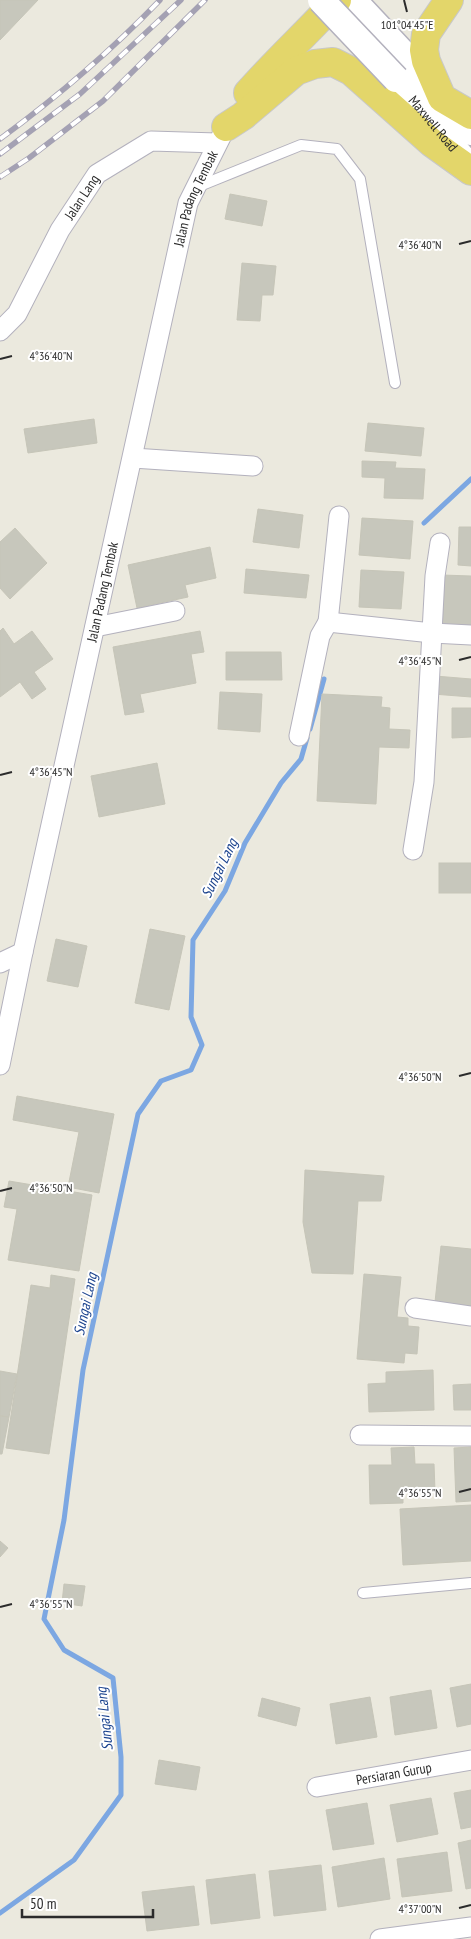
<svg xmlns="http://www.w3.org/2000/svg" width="471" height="1939" font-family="'PT Sans Narrow',sans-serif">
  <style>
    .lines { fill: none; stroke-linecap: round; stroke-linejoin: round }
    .stream { stroke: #7ca7e2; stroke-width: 5 }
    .building { fill: #c7c7bc; stroke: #c6c5b8 }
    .service-casing { stroke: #b3b1bd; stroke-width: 12 }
    .minor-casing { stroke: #b3b1bd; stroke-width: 21 }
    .secondary-casing { stroke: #b3b1bd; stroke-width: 29 }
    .trunk-casing { stroke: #c8c8c8; stroke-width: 30 }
    .service { stroke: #fff; stroke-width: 10 }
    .minor { stroke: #fff; stroke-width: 19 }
    .secondary { stroke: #fff; stroke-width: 26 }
    .trunk { stroke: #e3d66a; stroke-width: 28 }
    .rail-casing { stroke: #a4a1b3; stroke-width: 5.5 }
    .rail { stroke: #fff; stroke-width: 4; stroke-dasharray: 11; stroke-linecap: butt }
    .secondary-bridge-casing { stroke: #b3b1bd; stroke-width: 29; stroke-linecap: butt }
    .secondary-bridge { stroke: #fff; stroke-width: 26 }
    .ticks { fill: none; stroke: #2b2b2b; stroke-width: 2 }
    .labels { text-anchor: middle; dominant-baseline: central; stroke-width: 4; stroke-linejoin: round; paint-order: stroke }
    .street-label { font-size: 14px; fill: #2b2b2b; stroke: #fff }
    .water-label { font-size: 15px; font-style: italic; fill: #1b438e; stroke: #fff }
    .ticks-label { font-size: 12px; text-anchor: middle; fill: #2b2b2b; stroke: #fff; stroke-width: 4; stroke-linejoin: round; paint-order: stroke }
  </style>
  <rect width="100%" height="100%" fill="#ebe9de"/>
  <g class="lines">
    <!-- stream -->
    <g class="stream">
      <polyline points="424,523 471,479"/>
      <polyline points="310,729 324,679"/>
      <polyline points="0,1913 74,1860 121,1795 121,1757 113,1678 64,1650 44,1619 64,1520 83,1370 138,1114 161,1081 191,1070 202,1045 191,1017 193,940 225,891 245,843 281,783 301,759 307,738"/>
    </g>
  </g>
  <!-- building -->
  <g class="building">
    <polygon points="0,0 38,0 0,40"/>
    <polygon points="230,194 267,201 262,226 225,219"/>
    <polygon points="242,263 276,266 273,295 262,295 260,321 237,320"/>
    <polygon points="94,419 97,443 28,453 24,429"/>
    <polygon points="368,423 424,428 421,456 365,451"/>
    <polygon points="362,461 396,462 395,468 425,469 423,499 384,498 385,478 362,477"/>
    <polygon points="258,509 303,515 299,548 253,542"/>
    <polygon points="362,518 413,521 410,559 359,555"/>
    <polygon points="459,527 471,527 471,566 458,565"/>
    <polygon points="15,528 47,563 10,599 0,588 0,542"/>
    <polygon points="210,547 216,578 185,585 188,597 137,608 128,565"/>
    <polygon points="246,569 309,575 306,598 244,593"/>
    <polygon points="361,570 404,572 401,609 359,607"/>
    <polygon points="442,575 471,576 471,628 440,626"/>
    <polygon points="3,628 14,644 32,631 53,659 34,672 46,689 32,699 20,682 0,697 0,631"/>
    <polygon points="200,631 204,652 191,654 196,683 140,694 144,712 125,715 113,647"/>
    <polygon points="226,652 281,652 282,680 226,680"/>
    <polygon points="435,676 471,679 471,697 433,694"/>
    <polygon points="220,692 262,694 260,732 218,729"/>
    <polygon points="322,694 382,697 381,707 390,708 389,729 410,730 409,748 379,747 376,804 317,801"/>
    <polygon points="452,708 471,708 471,737 452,738"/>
    <polygon points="157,763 165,804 99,817 91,776"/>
    <rect x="439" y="863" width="32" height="30"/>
    <polygon points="150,929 185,936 169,1010 135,1003"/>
    <polygon points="56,939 87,946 78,987 47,981"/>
    <polygon points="17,1096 114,1114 99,1193 68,1187 79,1132 13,1120"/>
    <polygon points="305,1170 384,1176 381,1201 358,1201 353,1274 312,1273 303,1222"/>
    <polygon points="9,1181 92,1195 79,1271 8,1260 17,1209 4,1207"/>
    <polygon points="441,1246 471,1249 471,1306 435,1302"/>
    <polygon points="364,1274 401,1277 397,1317 408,1318 408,1326 419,1327 417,1354 405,1353 404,1363 357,1359"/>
    <polygon points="51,1275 75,1279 49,1454 6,1448 31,1285 50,1288"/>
    <polygon points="433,1370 434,1410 369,1412 368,1384 386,1383 386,1372"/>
    <polygon points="0,1371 17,1374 9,1417 0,1416"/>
    <polygon points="471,1384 471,1410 454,1410 453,1385"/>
    <polygon points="0,1416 9,1417 2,1454 0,1454"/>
    <polygon points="414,1447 415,1464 434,1464 435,1491 403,1492 403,1503 370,1504 369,1465 392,1465 391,1448"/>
    <polygon points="471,1447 471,1501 456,1502 454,1448"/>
    <polygon points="471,1505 471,1561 403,1565 400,1509"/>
    <polygon points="0,1541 8,1548 0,1557"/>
    <polygon points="64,1584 85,1586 82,1606 62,1603"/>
    <polygon points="471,1684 471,1724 457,1727 450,1688"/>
    <polygon points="431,1690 437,1728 395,1735 390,1697"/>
    <polygon points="370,1697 377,1737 336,1744 330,1704"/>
    <polygon points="262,1698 300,1708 296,1726 258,1716"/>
    <polygon points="159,1760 200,1767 196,1790 155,1784"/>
    <polygon points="471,1790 471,1827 461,1829 454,1793"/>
    <polygon points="431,1798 438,1834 397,1842 390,1805"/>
    <polygon points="367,1803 374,1844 333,1850 326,1810"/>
    <polygon points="471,1840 471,1888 466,1889 458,1843"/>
    <polygon points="447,1852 452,1891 402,1897 397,1859"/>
    <polygon points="384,1858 390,1899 338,1907 332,1867"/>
    <polygon points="321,1865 326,1910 274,1916 269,1871"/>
    <polygon points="255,1874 260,1918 211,1924 206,1880"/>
    <polygon points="194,1886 199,1925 147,1931 142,1892"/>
  </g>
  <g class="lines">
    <defs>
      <g id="service">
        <polyline points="197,187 301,145 337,149 360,179 395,383"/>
        <polyline points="363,1593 471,1583"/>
      </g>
      <g id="minor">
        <path id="s1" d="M0,331L17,314L60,230L97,174L151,141L217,143"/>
        <polyline points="133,458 253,466"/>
        <polyline points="328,622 339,516"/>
        <polyline points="95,627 175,611"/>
        <polyline points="299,736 320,636 328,622 432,633 471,635"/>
        <polyline points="413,850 424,782 435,576 440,543"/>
        <polyline points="0,963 23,952"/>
        <path id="s2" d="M0,1065L23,952L188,203L226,127"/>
        <polyline points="415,1308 471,1316"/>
        <polyline points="360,1435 471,1436"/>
        <path id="s3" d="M317,1787L471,1760"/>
        <polyline points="380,1939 471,1927"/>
      </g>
      <g id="secondary">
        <polyline points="353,0 410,61 471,132"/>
        <path id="s4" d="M396,79L463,159"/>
      </g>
      <g id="trunk">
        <polyline points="449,0 426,34 424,50 426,61 442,98 471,115"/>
        <path d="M248,93C276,61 308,32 337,0"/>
        <polyline points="226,127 243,116 296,71 315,64 333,62 351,71 432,143 471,171"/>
      </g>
    </defs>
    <!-- service casing -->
    <use href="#service" class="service-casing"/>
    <!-- minor casing -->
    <use href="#minor" class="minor-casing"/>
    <!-- secondary casing -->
    <use href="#secondary" class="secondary-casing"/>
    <!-- trunk casing -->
    <use href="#trunk" class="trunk-casing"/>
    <!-- service -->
    <use href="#service" class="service"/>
    <!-- minor -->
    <use href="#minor" class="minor"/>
    <!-- secondary -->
    <use href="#secondary" class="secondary"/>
    <!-- trunk -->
    <use href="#trunk" class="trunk"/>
    <defs>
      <g id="rail">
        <path d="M0,139C57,97 111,51 160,0"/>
        <polyline points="0,154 80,94 181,0"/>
        <polyline points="0,177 29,158 103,101 205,0"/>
      </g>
    </defs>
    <!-- rail casing -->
    <use href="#rail" class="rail-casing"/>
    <!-- rail -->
    <use href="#rail" class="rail"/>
    <defs>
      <polyline id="secondary-bridge" points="321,0 396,79"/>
    </defs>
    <!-- secondary-bridge casing -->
    <use href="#secondary-bridge" class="secondary-bridge-casing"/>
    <!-- secondary-bridge -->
    <use href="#secondary-bridge" class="secondary-bridge"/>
  </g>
  <!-- ticks -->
  <path class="ticks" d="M404,0L407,12M459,244L471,241M0,359L12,356M459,660L471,657M0,775L12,772M459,1076L471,1073M0,1191L12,1188M459,1492L471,1489M0,1607L12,1604M459,1908L471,1905"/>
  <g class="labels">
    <!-- street labels -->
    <g class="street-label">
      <text stroke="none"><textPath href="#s4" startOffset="58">Maxwell Road</textPath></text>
      <text stroke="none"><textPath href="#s1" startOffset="158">Jalan Lang</textPath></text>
      <text stroke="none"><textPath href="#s2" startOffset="889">Jalan Padang Tembak</textPath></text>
      <text stroke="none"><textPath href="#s2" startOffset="484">Jalan Padang Tembak</textPath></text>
      <text stroke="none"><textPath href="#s3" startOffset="78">Persiaran Gurup</textPath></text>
    </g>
    <!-- water labels -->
    <g class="water-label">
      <text transform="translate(219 868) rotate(-64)">Sungai Lang</text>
      <text transform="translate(85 1304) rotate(-78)">Sungai Lang</text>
      <text transform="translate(104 1719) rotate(-96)">Sungai Lang</text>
    </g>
  </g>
  <g class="ticks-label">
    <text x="407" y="29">101°04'45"E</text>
    <text x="420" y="249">4°36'40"N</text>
    <text x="51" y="360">4°36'40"N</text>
    <text x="420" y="665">4°36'45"N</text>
    <text x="51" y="776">4°36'45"N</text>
    <text x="420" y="1081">4°36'50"N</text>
    <text x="51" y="1192">4°36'50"N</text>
    <text x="420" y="1497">4°36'55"N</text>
    <text x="51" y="1608">4°36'55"N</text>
    <text x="420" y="1913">4°37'00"N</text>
  </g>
  <!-- scale -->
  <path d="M22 1909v8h131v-8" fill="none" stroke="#2b2b2b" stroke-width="2.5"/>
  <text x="30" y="1909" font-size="15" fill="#2b2b2b" stroke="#ffffff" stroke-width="4" paint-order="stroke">50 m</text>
</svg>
